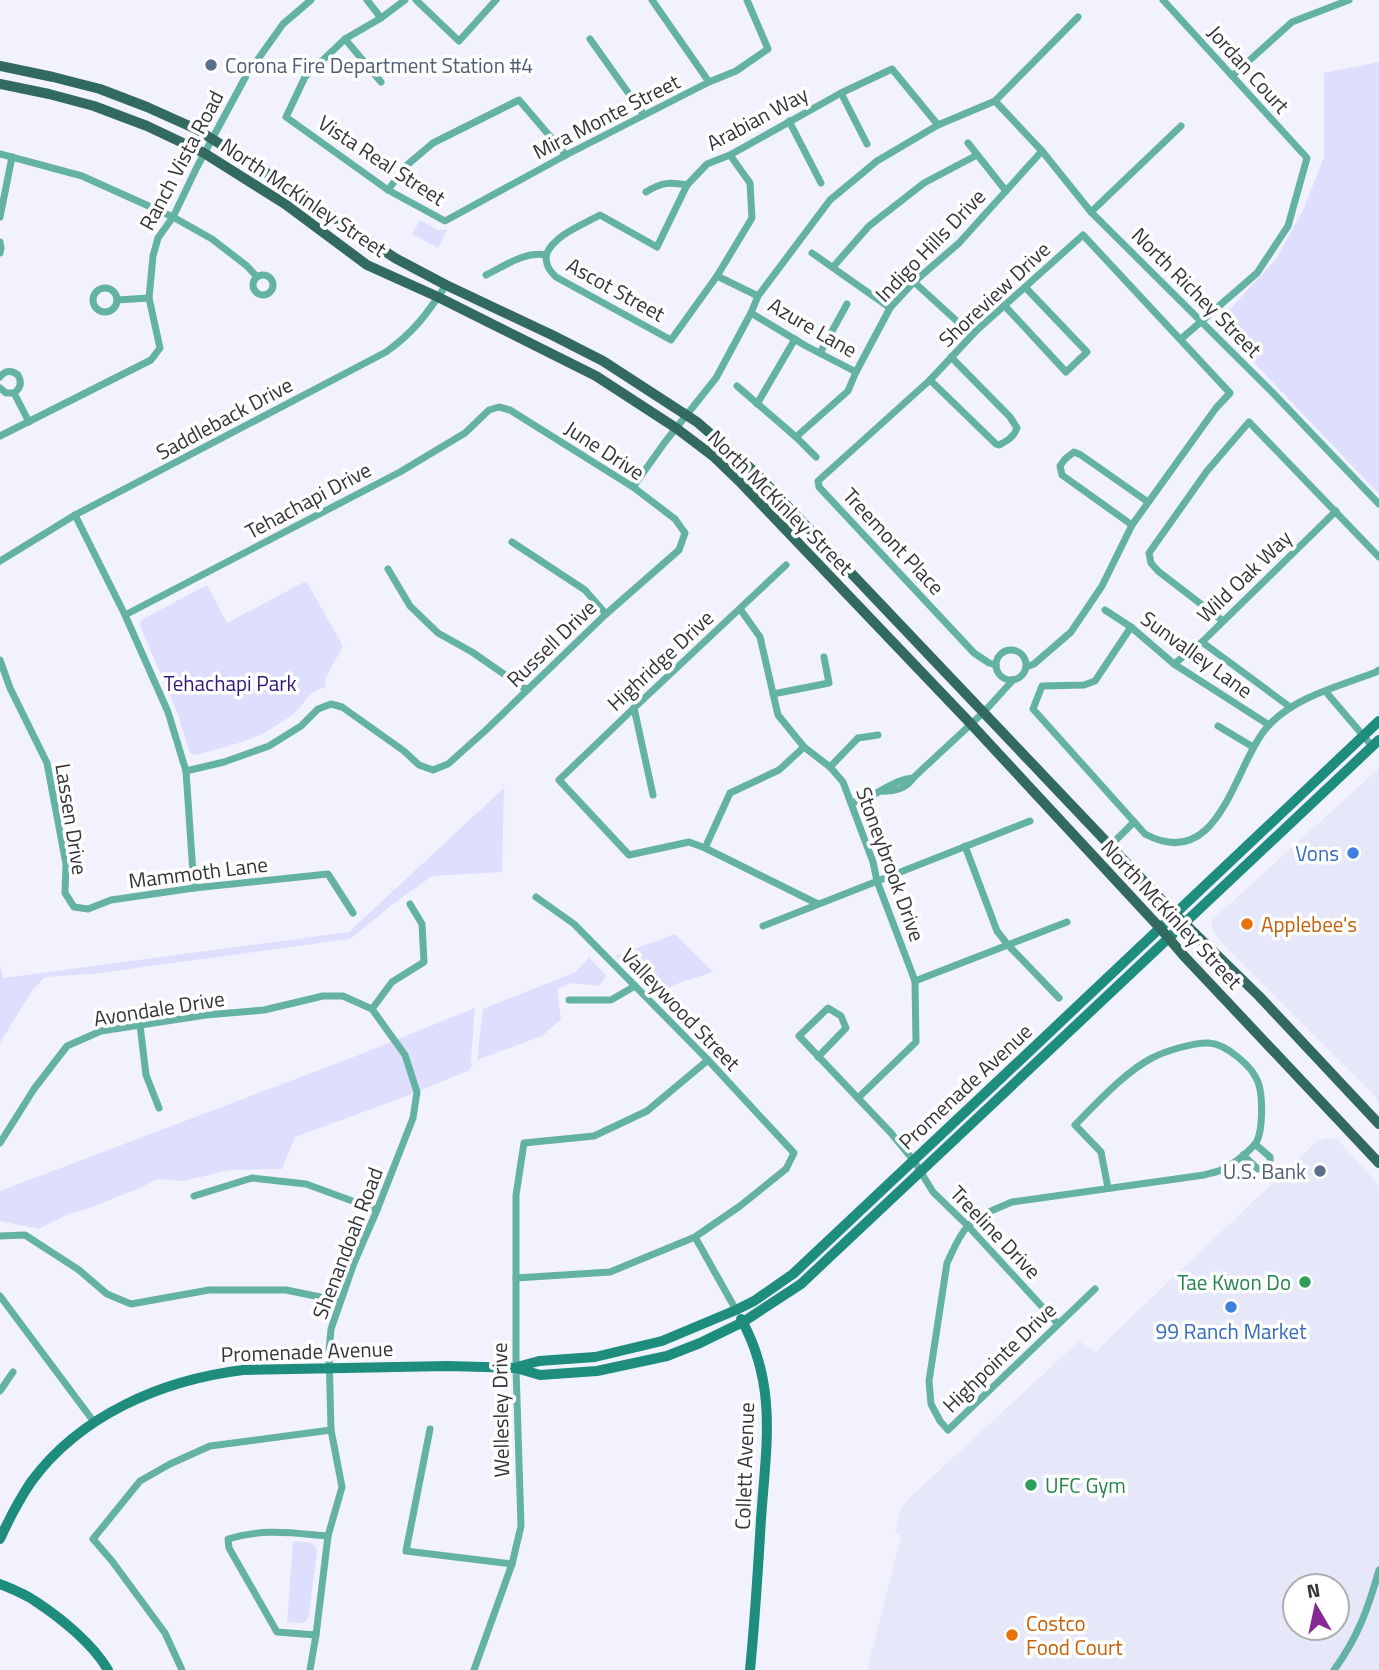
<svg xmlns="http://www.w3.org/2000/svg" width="1379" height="1670" font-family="'Titillium Web',sans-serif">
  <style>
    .built { fill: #e7e7fa; fill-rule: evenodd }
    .green { fill: #dedefe }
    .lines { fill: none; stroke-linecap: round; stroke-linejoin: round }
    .street { stroke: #64b2a4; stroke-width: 7 }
    .secondary { stroke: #1e8d7d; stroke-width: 10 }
    .primary { stroke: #336a60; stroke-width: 10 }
    .service-dot { fill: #5c6f8a; stroke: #fff; stroke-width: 2.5 }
    .shop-dot { fill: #3f7fe0; stroke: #fff; stroke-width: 2.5 }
    .food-dot { fill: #e8710a; stroke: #fff; stroke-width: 2.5 }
    .leisure-dot { fill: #2e9e5b; stroke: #fff; stroke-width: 2.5 }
    .labels { text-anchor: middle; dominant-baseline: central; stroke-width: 7; stroke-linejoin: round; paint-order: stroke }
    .service-label { font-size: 21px; fill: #4e5e75; stroke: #fff; text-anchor: start }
    .street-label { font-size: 21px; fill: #343439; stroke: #fff }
    .park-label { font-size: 21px; fill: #321a79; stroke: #fff }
    .shop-label { font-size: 21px; fill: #366cbe; stroke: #fff; text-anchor: end }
    .food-label { font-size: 21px; fill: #c56008; stroke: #fff; text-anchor: start }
    .leisure-label { font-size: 21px; fill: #27864d; stroke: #fff; text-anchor: end }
  </style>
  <rect width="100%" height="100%" fill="#f2f2fe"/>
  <!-- built -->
  <g class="built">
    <polygon points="1379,768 1379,1104 1375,1096 1217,938 1212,926 1213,919"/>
    <path d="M1328,1138L1337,1139L1379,1185V1670H867L901,1536L895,1533L901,1509L906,1501L1079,1341L1096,1352L1107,1340L1317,1141ZM1295,1586H1337V1628H1295Z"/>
  </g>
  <!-- green -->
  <g class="green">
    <polygon points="1379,62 1379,494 1222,329 1223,327 1218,322 1277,258 1304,208 1324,157 1324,73"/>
    <polygon points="420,220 438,230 447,230 438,248 412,234"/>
    <path d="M306,581L343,646L325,679L326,687C311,690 306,700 297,711C291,717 281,722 274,727C251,742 222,748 195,755L190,753L178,714L140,626L141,620L207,585L227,623Z"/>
    <polygon points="504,788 502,872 432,876 393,904 350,939 92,974 45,977 33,989 0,1043 0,964 3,978 349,932"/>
    <polygon points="675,934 713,972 679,983 654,995 615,956"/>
    <polygon points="589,957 606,976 599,986 571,983 557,989 561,1019 542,1036 477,1060 483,1009 576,972"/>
    <polygon points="475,1008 471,1059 472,1067 470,1067 470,1070 404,1097 295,1137 282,1169 230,1170 184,1181 157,1179 140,1188 84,1210 68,1214 39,1229 0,1221 0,1191 356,1056"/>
    <path d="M293,1541C302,1542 315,1540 317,1551L309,1615C307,1626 296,1623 287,1622Z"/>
  </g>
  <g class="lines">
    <!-- street -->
    <g class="street">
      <polyline points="367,0 381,18"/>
      <polyline points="405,0 381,18 345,39 305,77 286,117 388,190 445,221 566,155 709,82 736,71 768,49 747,0"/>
      <polyline points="416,0 459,41 496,0"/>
      <polyline points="652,0 709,82"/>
      <polyline points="1163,0 1307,158 1288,226 1257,273 1181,339"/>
      <polyline points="345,39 381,82"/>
      <polyline points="590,39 644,115"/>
      <polyline points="1232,76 1292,22 1349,0"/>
      <polyline points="841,93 867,144"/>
      <polyline points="995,101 1042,151 1091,212 1272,392 1379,504"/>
      <polyline points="789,121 821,183"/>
      <polyline points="968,143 1006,191"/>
      <polyline points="0,154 82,176 173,217 212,239 247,266 257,277"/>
      <polyline points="388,190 407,165 433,143 519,100 566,155"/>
      <path d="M646,192C662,182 669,182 687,185"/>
      <polyline points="1091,212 1181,126"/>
      <polyline points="0,217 12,157"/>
      <polyline points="0,242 1,248 0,253"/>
      <polyline points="812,253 890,308"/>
      <path d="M546,255C554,235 582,225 600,215L657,247L687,185L707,164L730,155L841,93L892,69L938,125"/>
      <path d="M546,255C546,266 549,270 556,277L671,340L717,276L752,218L750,183L730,155"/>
      <polyline points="833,267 869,226 924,183 977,155"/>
      <circle cx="263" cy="285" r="10"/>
      <path d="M486,275C505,266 524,251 546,255"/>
      <polyline points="717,276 758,296"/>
      <polyline points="914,282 959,323"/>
      <circle cx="105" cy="300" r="12"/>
      <polyline points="117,300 149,298"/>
      <polyline points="1004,305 1066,372 1087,352 1025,287"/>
      <polyline points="751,313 806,346 856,372"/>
      <polyline points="820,353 847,304"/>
      <path d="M0,377C5,370 12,370 18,375C22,382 21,388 14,393H6L0,388"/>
      <path d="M930,380L996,444L999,445C1007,441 1014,437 1017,428L1010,417L951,357"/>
      <polyline points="737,386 796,437 848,391 856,372 890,308 914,282 959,243 1042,151"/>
      <polyline points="14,393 29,422"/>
      <polyline points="757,404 795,339"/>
      <polyline points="0,436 151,360 160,348 149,298 153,256 158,238 173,217 197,167 246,76 283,24 311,0"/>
      <polyline points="796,437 816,457"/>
      <polyline points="633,487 665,442 716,378 751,313 758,296 830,200 877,161 938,125 995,101 1078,17"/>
      <polyline points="75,515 125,615 168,712 186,771 194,888"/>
      <polyline points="1132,525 1062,475 1060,466 1065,459 1074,452 1081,455 1148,502"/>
      <polyline points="512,542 585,590 606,614"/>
      <path d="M0,561L75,515L386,352C414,332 427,314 446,285"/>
      <polyline points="786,565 634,708 559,780 629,855 689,842 705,848 818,904"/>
      <polyline points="388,569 410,606 438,633 472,652 527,690"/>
      <polyline points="740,609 760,637 778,715 804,747 830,767 843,782 873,862 877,881 915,981 916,1042 858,1098"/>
      <polyline points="1105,610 1131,627 1174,664 1269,725"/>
      <polyline points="125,615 400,472 465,433 489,410 499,407 510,410 633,487 675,519 685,533 679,550 606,614 486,730 448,764 433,770 419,765 404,751 342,707 331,704 318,709 301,726 269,746 224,762 186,771"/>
      <polyline points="1223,621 1158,571 1151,563 1149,553 1207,471 1249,422 1379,557"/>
      <path d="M1131,627L1095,681L1084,685L1042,686L1033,709L1145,834C1222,875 1234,760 1270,724C1297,696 1340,686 1376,672L1379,670"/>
      <polyline points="1202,642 1290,707"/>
      <circle cx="1011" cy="665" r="15"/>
      <polyline points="0,660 10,688 47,763 66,864 65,893 74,907 88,909 111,900 194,888 328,874 353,913"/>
      <polyline points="1174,664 1202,642 1336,511"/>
      <polyline points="996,665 989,663 974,653 819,487 818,481 930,380 976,331 1083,235 1230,393 1216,408 1132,525 1102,586 1071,632 1034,664 1026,667"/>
      <polyline points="1326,692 1372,746"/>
      <polyline points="773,694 829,683 824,657"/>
      <polyline points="634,708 653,795"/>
      <polyline points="1218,726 1253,747"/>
      <polyline points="830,767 858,738 878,735"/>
      <path d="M881,791C893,792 906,789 913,778L984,712L1013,680"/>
      <path d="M851,803C860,800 871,797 880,791C891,785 900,779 913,778"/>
      <polyline points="1111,845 1134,822"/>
      <polyline points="965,846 997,931 1008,945 1059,998"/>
      <polyline points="705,848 730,793 779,770 804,747"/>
      <polyline points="763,926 1030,821"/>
      <polyline points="915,981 1067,922"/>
      <polyline points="569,1000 611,1000 635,986"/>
      <polyline points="372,1009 392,982 424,962 422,924 410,904"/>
      <polyline points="140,1025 146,1075 159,1108"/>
      <polyline points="818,1057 846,1028 841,1016 828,1008 799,1036 891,1133 914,1161 933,1192 968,1226 1058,1324"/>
      <polyline points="0,1143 34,1089 67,1046 101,1031 206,1015 264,1010 323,996 343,996 372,1009"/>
      <polyline points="1243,1155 1258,1169 1270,1167 1270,1157 1255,1144"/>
      <polyline points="194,1196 252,1178 306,1184 377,1210"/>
      <polyline points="0,1236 25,1235 79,1270 107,1294 131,1304 209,1290 286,1290 340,1301"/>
      <polyline points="695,1237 736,1310"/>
      <polyline points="516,1278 610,1272 695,1237 740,1206 786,1169 794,1153 708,1060 574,924 536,897"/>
      <path d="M1095,1289L948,1430L940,1421L931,1404L929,1381L947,1263C953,1251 958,1237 967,1227C978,1215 998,1208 1012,1202L1204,1175C1210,1173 1218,1172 1224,1169C1233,1164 1253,1149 1257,1141C1263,1128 1263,1095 1258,1082C1252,1066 1226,1044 1209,1043C1195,1042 1165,1051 1152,1058C1126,1071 1096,1104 1075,1125L1101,1152L1108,1188"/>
      <polyline points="0,1296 94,1422"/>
      <polyline points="0,1391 13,1372"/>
      <polyline points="430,1429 406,1551 512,1564"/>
      <path d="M316,1635L277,1632L229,1548L228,1539C263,1528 292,1533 328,1536"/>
      <polyline points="182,1670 165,1633 112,1561 93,1539 140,1481 170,1464 210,1446 331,1430"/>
      <polyline points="310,1670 316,1635 328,1536 342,1487 331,1430 329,1351 331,1329 354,1263 377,1210 413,1118 417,1092 405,1055 372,1009"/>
      <polyline points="474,1670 512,1564 521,1526 516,1368 516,1195 524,1143 594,1136 647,1111 708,1060"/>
      <path d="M1334,1670C1358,1637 1368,1609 1379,1570"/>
    </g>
    <!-- secondary -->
    <g class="secondary">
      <path d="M741,1319C778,1385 766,1447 761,1519C758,1570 755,1620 750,1670"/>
      <polyline points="517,1367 539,1361 595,1357 662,1341 736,1310 754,1301 793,1274 1015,1065 1379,721"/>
      <path d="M0,1539C9,1519 19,1500 31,1482C80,1415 162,1380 243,1370L448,1366L516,1368L540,1375L597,1371L667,1356L700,1343L743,1322L801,1284L1379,740"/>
      <path d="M0,1584C12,1589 25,1594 35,1601C61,1618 93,1644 108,1670"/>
    </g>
    <!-- primary -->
    <g class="primary">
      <polyline points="0,66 53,77 100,89 147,107 196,129 296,191 349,228 395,258 446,285 552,335 603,361 697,422 756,473 1174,913 1259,996 1379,1124"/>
      <polyline points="0,84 49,94 94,106 147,126 204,153 285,204 367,265 438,297 596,376 676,428 713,456 742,484 971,724 1160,928 1183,955 1379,1163"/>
    </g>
  </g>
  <!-- markers -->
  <g class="service-dot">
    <circle cx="211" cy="65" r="7"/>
    <circle cx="1320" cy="1171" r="7"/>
  </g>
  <g class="shop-dot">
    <circle cx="1353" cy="853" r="7"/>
    <circle cx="1231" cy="1307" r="7"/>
  </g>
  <g class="food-dot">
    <circle cx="1247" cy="924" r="7"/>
    <circle cx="1012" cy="1635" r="7"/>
  </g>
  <g class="leisure-dot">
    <circle cx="1305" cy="1282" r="7"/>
    <circle cx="1031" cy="1485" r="7"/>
  </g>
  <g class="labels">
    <!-- service labels -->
    <g class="service-label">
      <text x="225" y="65">Corona Fire Department Station #4</text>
      <text x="1306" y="1171" text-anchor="end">U.S. Bank</text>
    </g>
    <!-- street labels -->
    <g class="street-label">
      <text transform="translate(1249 69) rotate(48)">Jordan Court</text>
      <text transform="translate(606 116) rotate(-27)">Mira Monte Street</text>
      <text transform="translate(757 118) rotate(-28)">Arabian Way</text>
      <text transform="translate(181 160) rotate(-62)">Ranch Vista Road</text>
      <text transform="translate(382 160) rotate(33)">Vista Real Street</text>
      <text transform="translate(304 197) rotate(34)">North McKinley Street</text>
      <text transform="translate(930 245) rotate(-46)">Indigo Hills Drive</text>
      <text transform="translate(616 289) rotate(29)">Ascot Street</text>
      <text transform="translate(1197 292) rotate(45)">North Richey Street</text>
      <text transform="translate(994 294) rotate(-43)">Shoreview Drive</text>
      <text transform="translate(813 327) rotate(30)">Azure Lane</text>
      <text transform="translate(224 418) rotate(-28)">Saddleback Drive</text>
      <text transform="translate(605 450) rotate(33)">June Drive</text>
      <text transform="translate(308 500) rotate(-28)">Tehachapi Drive</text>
      <text transform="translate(781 502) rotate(45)">North McKinley Street</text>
      <text transform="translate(894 541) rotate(47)">Treemont Place</text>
      <text transform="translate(1244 576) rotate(-44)">Wild Oak Way</text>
      <text transform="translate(551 643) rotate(-44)">Russell Drive</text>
      <text transform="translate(1197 654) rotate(36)">Sunvalley Lane</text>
      <text transform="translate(660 660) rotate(-43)">Highridge Drive</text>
      <text transform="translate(72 819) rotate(81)">Lassen Drive</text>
      <text transform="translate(891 864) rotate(70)">Stoneybrook Drive</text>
      <text transform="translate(198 872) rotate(-7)">Mammoth Lane</text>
      <text transform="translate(1172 914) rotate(47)">North McKinley Street</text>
      <text transform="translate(159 1008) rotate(-9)">Avondale Drive</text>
      <text transform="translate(681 1009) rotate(46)">Valleywood Street</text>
      <text transform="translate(965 1086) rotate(-43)">Promenade Avenue</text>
      <text transform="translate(996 1232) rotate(46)">Treeline Drive</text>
      <text transform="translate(347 1243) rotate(-69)">Shenandoah Road</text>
      <text transform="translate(307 1351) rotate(-2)">Promenade Avenue</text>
      <text transform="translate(999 1357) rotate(-44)">Highpointe Drive</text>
      <text transform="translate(500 1410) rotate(-91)">Wellesley Drive</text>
      <text transform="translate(744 1466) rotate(-88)">Collett Avenue</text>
    </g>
    <!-- park labels -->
    <g class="park-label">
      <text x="230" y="683">Tehachapi Park</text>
    </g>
    <!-- shop labels -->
    <g class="shop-label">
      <text x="1339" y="853">Vons</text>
      <text x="1231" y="1331" text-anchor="middle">99 Ranch Market</text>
    </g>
    <!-- food labels -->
    <g class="food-label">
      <text x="1261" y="924">Applebee's</text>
      <text x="1026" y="1623">Costco<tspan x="1026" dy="24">Food Court</tspan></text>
    </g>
    <!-- leisure labels -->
    <g class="leisure-label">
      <text x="1291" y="1282">Tae Kwon Do</text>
      <text x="1045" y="1485" text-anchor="start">UFC Gym</text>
    </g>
  </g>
  <!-- north arrow -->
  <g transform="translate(1316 1607) rotate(351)"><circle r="33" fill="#ffffff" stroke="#aeaeb0" stroke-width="2"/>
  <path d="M0-5L12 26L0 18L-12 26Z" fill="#862893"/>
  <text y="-10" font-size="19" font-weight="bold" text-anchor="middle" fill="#343439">N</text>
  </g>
</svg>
